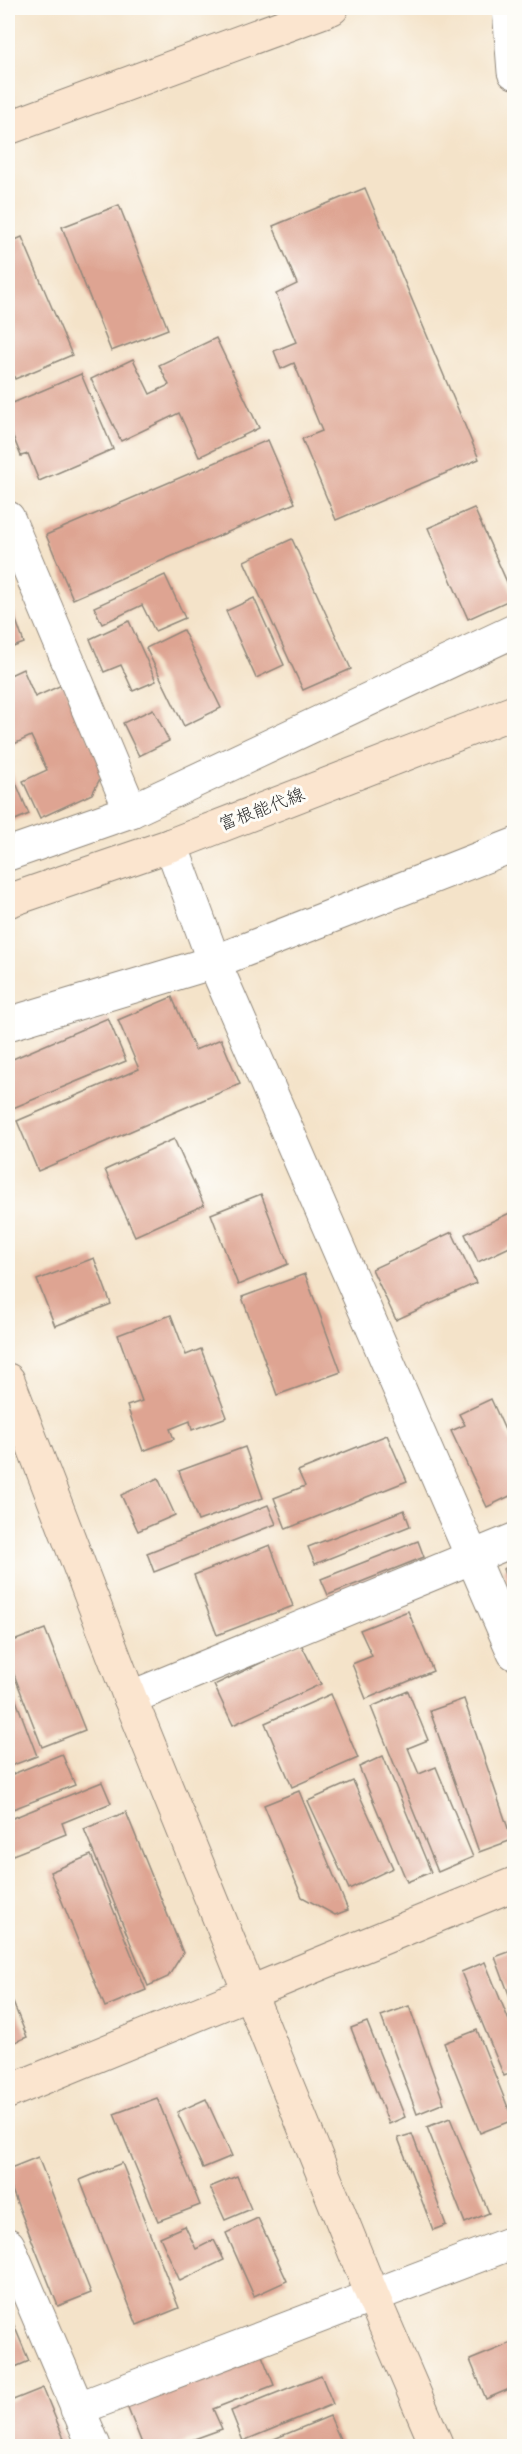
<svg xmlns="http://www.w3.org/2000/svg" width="522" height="2454" font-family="Mynerve,'Klee One',sans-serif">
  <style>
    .building { fill: #dea492 }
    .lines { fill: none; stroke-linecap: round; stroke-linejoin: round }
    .street-casing { stroke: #90877a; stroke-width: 35 }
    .secondary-casing { stroke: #90877a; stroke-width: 35 }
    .street { stroke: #fff; stroke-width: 33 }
    .secondary { stroke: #fbe5cf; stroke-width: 33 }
    .labels { text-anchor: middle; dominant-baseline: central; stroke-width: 6; stroke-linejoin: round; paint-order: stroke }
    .street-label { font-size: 18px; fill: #2b2b2b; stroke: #fdfcf7 }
  </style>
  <rect width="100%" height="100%" fill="#fdfcf7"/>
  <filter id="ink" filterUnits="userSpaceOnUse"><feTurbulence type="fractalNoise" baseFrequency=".0167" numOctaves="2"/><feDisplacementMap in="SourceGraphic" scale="12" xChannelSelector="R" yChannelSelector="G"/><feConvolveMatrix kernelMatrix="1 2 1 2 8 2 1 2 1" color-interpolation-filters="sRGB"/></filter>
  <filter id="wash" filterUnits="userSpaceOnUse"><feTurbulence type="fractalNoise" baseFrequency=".008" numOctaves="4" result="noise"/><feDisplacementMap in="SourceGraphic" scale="24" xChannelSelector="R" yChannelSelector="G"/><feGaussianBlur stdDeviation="1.35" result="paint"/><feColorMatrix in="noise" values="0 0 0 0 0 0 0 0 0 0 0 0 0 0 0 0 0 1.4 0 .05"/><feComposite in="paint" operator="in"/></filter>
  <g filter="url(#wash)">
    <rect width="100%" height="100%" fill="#f4e3c9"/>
    <g id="blocks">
      <!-- building -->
      <g class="building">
        <polygon points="365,188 479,459 336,520 302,439 322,431 294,363 281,369 274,351 296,342 276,294 297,284 273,226"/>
        <polygon points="119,205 168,329 111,351 62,227"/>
        <polygon points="22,237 72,355 15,379 8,362 8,243"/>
        <polygon points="216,338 259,428 199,457 179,413 121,441 91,379 133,359 150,394 169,385 159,365"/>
        <polygon points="81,374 113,449 39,481 28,454 21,456 8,424 8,405"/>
        <polygon points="268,440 295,503 73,599 46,535"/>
        <polygon points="474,508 514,598 468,619 428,528"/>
        <polygon points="292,539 351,669 303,690 244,561"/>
        <polygon points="165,575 185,618 155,631 142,605 102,624 94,607"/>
        <polygon points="254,598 284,665 256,678 226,611"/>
        <polygon points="12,609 24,643 8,649 8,611"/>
        <polygon points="129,621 156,681 133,691 121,665 104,672 90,639"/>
        <polygon points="183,630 221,708 184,726 146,648"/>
        <polygon points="23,669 35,697 64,684 104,771 92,794 40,818 23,781 47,770 31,736 10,746 8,741 8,676"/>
        <polygon points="153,709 169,741 139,756 123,723"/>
        <polygon points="8,764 29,814 8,823"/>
        <polygon points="172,997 195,1050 221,1039 240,1084 38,1171 17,1121 139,1069 118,1020"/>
        <polygon points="108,1018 126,1061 13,1108 8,1095 8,1061"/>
        <polygon points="174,1139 204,1205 135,1236 105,1170"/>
        <polygon points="261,1194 288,1264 238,1285 211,1214"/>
        <polygon points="514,1211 514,1245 478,1262 465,1234"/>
        <polygon points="452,1232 476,1283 396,1320 372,1269"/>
        <polygon points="94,1258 111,1304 55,1326 37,1280"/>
        <polygon points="305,1274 341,1372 277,1395 242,1297"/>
        <polygon points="171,1315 186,1355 201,1349 227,1417 192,1430 190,1421 170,1429 174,1439 143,1451 127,1406 142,1401 118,1335"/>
        <polygon points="491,1399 511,1443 514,1442 514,1494 487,1507 451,1431 465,1425 459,1414"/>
        <polygon points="387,1435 407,1481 286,1529 274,1498 305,1486 298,1471"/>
        <polygon points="245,1447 263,1498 198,1521 179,1471"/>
        <polygon points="158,1478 175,1515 138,1531 121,1495"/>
        <polygon points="268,1505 276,1524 154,1572 147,1553"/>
        <polygon points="404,1510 410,1526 315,1564 308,1547"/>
        <polygon points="418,1541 424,1557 328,1595 321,1579"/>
        <polygon points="270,1545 293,1606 217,1635 194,1575"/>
        <polygon points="514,1565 514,1601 503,1569"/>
        <polygon points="408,1611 433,1671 366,1699 352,1664 372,1656 360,1630"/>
        <polygon points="45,1629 85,1730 42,1747 8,1659 8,1643"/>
        <polygon points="301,1644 321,1684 233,1725 214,1685"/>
        <polygon points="8,1679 37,1756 8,1767"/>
        <polygon points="408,1691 428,1740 408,1748 419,1774 436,1767 473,1857 438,1872 371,1707"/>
        <polygon points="331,1694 358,1758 292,1787 265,1723"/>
        <polygon points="464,1699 512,1840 479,1852 430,1711"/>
        <polygon points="62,1754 75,1785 8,1811 8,1776"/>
        <polygon points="383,1756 431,1872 407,1882 359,1767"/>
        <polygon points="353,1781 393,1868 349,1889 308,1801"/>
        <polygon points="102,1782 111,1803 62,1823 66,1834 8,1857 8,1820"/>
        <polygon points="299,1791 348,1910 335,1915 302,1897 264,1805"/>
        <polygon points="126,1812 183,1953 168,1977 148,1986 84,1829"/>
        <polygon points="91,1855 146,1990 105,2007 50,1872"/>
        <polygon points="514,1950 514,2008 495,1957"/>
        <polygon points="485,1962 514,2033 514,2072 504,2076 461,1972"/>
        <polygon points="8,1990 27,2037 8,2045"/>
        <polygon points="409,2006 444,2103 417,2114 381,2016"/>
        <polygon points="367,2022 405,2117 389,2124 351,2028"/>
        <polygon points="477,2030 513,2120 480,2133 444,2043"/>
        <polygon points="157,2098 200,2205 158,2221 114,2114"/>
        <polygon points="206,2099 232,2156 203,2168 177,2112"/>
        <polygon points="450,2118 489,2213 465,2223 427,2127"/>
        <polygon points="412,2134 446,2225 433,2230 398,2138"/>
        <polygon points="38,2157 91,2293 58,2306 8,2180 8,2169"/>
        <polygon points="122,2163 179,2308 137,2325 80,2180"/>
        <polygon points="237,2176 251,2209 225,2220 210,2187"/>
        <polygon points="258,2218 287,2281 254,2296 226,2233"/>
        <polygon points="185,2226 196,2249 214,2240 224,2260 180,2281 160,2237"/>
        <polygon points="8,2311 29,2361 8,2370"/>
        <polygon points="514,2342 514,2387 486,2399 470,2360"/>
        <polygon points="261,2353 274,2385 213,2409 222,2429 175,2446 143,2446 127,2406"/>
        <polygon points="321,2375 333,2404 243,2441 231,2411"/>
        <polygon points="43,2388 67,2446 8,2446 8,2402"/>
        <polygon points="330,2416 343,2446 257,2446"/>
      </g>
    </g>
  </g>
  <g filter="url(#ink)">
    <use href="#blocks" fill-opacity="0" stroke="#90877a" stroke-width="1.5"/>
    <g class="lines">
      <defs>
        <g id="street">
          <polyline points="509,8 514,72"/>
          <polyline points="8,518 131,811 514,631"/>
          <polyline points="171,845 214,962 514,1653"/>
          <polyline points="8,854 131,811"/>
          <polyline points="8,1024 214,962 514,845"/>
          <polyline points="130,1698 514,1540"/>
          <polyline points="8,2245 94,2446"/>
          <polyline points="77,2409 514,2242"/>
        </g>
        <g id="secondary">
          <polyline points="8,128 332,8"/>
          <polyline points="8,901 171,845 514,712"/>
          <polyline points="8,1380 130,1698 373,2297 437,2446"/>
          <polyline points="8,2092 514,1884"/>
        </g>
      </defs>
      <!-- street casing -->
      <use href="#street" class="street-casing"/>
      <!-- secondary casing -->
      <use href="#secondary" class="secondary-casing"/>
      <!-- street -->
      <use href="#street" class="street"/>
      <!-- secondary -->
      <use href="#secondary" class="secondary"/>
    </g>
  </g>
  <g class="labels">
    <!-- street labels -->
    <g class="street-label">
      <text transform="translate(262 810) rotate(-21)">富根能代線</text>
    </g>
  </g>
  <!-- margin -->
  <rect width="522" height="2454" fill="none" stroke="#fdfcf7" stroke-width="30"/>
</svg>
